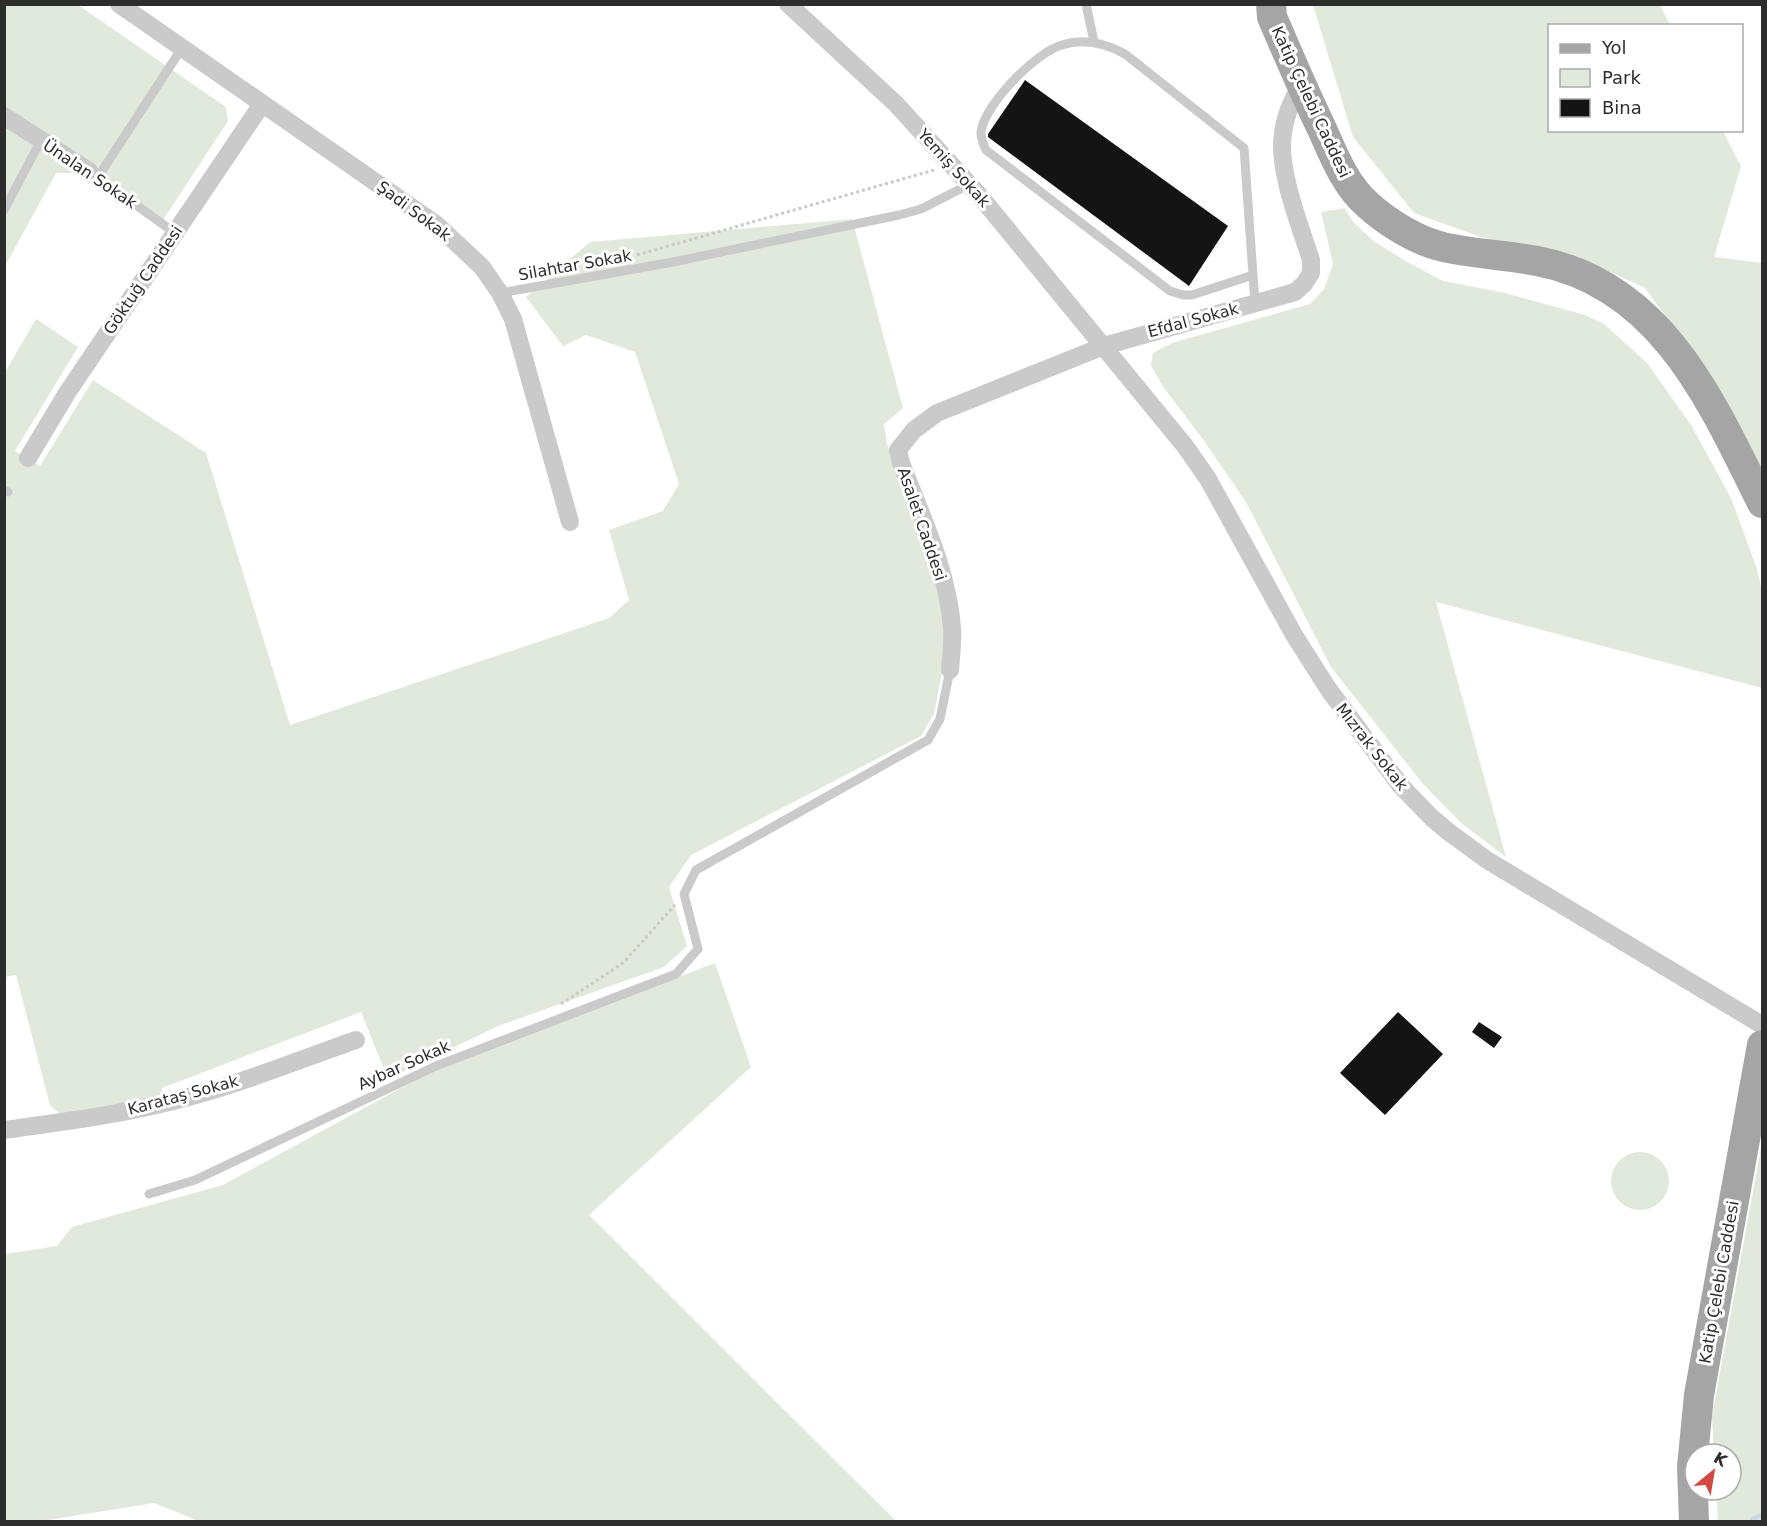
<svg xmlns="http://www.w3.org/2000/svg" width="1767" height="1526" font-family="'DejaVu Sans',sans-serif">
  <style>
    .green { fill: #e1e9dc }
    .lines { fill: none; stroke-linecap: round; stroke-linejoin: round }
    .stream { stroke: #cad8e6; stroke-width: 4.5 }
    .building { fill: #141414 }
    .path { stroke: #cacaca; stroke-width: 3; stroke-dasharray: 3 3; stroke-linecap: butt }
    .lane { stroke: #cacaca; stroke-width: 9 }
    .street { stroke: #cacaca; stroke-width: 18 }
    .primary { stroke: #a5a5a5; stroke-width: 30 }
    .labels { text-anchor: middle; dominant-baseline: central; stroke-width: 6; stroke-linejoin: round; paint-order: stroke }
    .street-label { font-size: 16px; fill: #2d2d2d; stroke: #fff }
  </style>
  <rect width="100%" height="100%" fill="#fff"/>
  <!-- green -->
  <g class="green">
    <polygon points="5,5 78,5 226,107 228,121 163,220 96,173 56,173 5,266"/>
    <polygon points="1313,5 1660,5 1670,25 1550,26 1550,130 1723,131 1741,166 1714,257 1762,263 1762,475 1722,394 1645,288 1578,257 1481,237 1414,213 1353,137"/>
    <polygon points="1345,208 1353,222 1375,242 1409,263 1443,281 1501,292 1585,315 1604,324 1647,363 1691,425 1731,498 1757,569 1762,592 1762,688 1436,602 1506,857 1461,823 1423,784 1331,667 1246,502 1202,438 1164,388 1151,366 1153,353 1172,343 1310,304 1324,289 1333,264 1321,212"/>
    <polygon points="852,219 903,408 884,424 887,444 943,604 945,657 934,714 921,736 691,855 669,887 687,946 664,967 498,1026 388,1079 361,1012 162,1088 162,1096 62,1116 50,1105 16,975 5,977 4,374 36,319 78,347 15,451 40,466 93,380 206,453 290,725 609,618 629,600 609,530 663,511 679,484 635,352 586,335 563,346 526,297 590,242"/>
    <polygon points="715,963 751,1067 589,1215 896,1521 201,1522 154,1503 42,1521 5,1522 5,1254 57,1246 72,1227 223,1185 436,1069"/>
    <polygon points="1762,1142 1762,1521 1718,1521 1716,1490 1731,1490 1731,1454 1714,1454 1712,1416"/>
    <circle cx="1640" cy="1181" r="29"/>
  </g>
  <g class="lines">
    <!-- stream -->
    <polyline class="stream" points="1752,1519 1762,1515"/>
  </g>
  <!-- building -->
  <g class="building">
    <polygon points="1025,80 1228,226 1189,286 988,137 988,134"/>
    <polygon points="1398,1012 1443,1054 1385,1115 1340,1073"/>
    <polygon points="1479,1022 1502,1037 1494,1048 1472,1032"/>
  </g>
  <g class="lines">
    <!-- path -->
    <g class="path">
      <polyline points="637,255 934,170"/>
      <polyline points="561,1004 623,963 675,905"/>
    </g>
    <!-- lane -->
    <g class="lane">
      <polyline points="1086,4 1094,42"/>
      <polyline points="93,174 175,233"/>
      <polyline points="98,177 182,48"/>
      <polyline points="4,210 41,140"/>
      <path d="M1253,275L1192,295H1183L1170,291L986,150C983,144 981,138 981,132C984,105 1036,52 1062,45C1084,38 1105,43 1125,54L1244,148L1255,303"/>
      <polyline points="500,293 673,262 899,215 921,209 970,184"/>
      <polyline points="4,490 8,492"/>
      <polyline points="149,1194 195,1180 436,1066 676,974 698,949 684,894 696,870 928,740 940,719 950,670"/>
    </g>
    <!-- street -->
    <g class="street">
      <polyline points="119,4 437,225 482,267 500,293 513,319 570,522"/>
      <polyline points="788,4 896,104 979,195 1185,446 1208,479 1294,635 1329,690 1401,786 1432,818 1450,833 1487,860 1762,1025"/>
      <polyline points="4,116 89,171"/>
      <polyline points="28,458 67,393 262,104"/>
      <path d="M950,670C951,656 953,642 952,628C948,571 921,515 901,463L898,450L914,430L937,413L1104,346L1295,292L1304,284L1311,273V260C1300,225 1277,169 1283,133C1285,115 1292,100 1301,85"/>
      <path d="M4,1130C61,1122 118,1115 173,1101C235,1086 296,1061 356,1040"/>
    </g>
    <!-- primary -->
    <g class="primary">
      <path d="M1271,4L1272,17C1288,54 1304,92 1322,129C1334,156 1345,185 1368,205C1388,223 1417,241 1443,247C1474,254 1506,255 1537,261C1661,284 1712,402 1762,503"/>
      <polyline points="1694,1522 1692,1467 1699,1395 1762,1045"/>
    </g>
  </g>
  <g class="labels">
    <!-- street labels -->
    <g class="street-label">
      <text transform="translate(1311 102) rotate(65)">Katip Çelebi Caddesi</text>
      <text transform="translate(954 168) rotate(48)">Yemiş Sokak</text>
      <text transform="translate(90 174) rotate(34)">Ünalan Sokak</text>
      <text transform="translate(414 211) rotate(37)">Şadi Sokak</text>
      <text transform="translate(575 265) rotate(-10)">Silahtar Sokak</text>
      <text transform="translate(143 280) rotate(-56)">Göktuğ Caddesi</text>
      <text transform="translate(1193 320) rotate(-15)">Efdal Sokak</text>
      <text transform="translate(922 524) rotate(71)">Asalet Caddesi</text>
      <text transform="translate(1372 747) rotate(52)">Mızrak Sokak</text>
      <text transform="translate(404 1065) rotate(-24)">Aybar Sokak</text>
      <text transform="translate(183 1095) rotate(-15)">Karataş Sokak</text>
      <text transform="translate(1719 1282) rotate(-80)">Katip Çelebi Caddesi</text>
    </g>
  </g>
  <!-- border -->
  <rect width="1767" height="1526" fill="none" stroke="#2d2d2d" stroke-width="12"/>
  <!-- legend -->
  <rect x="1548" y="24" width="195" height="108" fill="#ffffff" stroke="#ababab" stroke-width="1.5"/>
  <rect x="1560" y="44" width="30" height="9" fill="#a5a5a5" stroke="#ababab" stroke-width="1.5"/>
  <text x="1602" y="54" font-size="18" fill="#2d2d2d">Yol</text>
  <rect x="1560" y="69" width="30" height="18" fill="#e1e9dc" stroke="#ababab" stroke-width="1.5"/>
  <text x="1602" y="84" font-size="18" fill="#2d2d2d">Park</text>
  <rect x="1560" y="99" width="30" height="18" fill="#141414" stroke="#ababab" stroke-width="1.5"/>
  <text x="1602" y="114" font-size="18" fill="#2d2d2d">Bina</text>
  <!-- north arrow -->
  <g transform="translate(1713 1472) rotate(30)"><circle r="28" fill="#ffffff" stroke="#ababab" stroke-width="1.5"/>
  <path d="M0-4.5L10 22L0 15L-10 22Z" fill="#d04942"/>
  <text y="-9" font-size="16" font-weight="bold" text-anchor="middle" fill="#2d2d2d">K</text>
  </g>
</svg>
